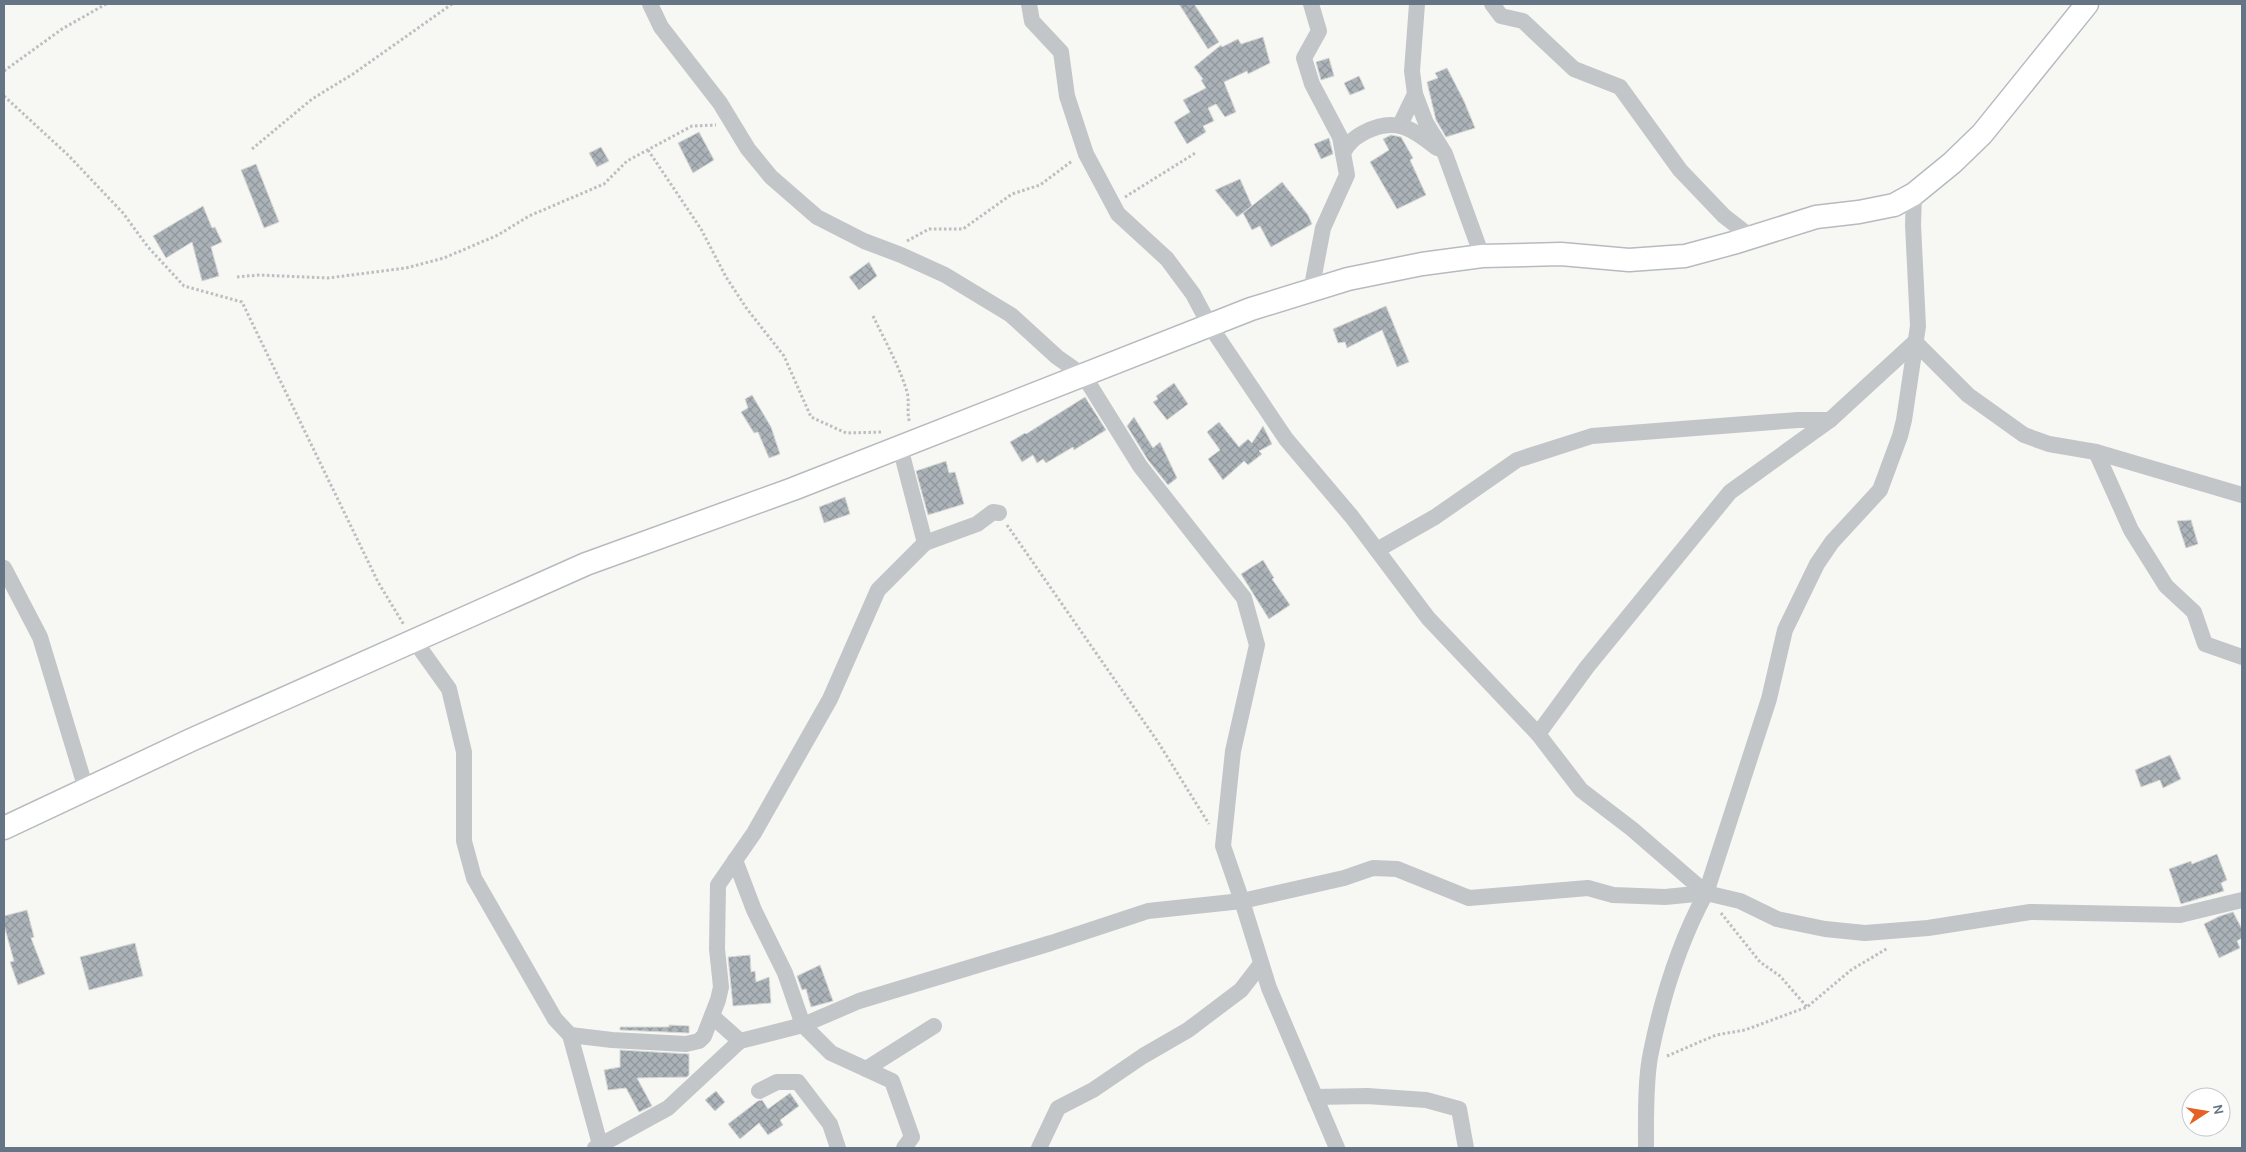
<svg xmlns="http://www.w3.org/2000/svg" width="2246" height="1152" font-family="Karla,sans-serif">
  <style>
    .building { fill: url(#building-cross-hatch); stroke: #d8d9d6 }
    .lines { fill: none; stroke-linecap: round; stroke-linejoin: round }
    .secondary-casing { stroke: #b6bbc0; stroke-width: 25 }
    .path { stroke: #bcbec1; stroke-width: 3; stroke-dasharray: 2.5 2.5; stroke-linecap: butt }
    .street { stroke: #c2c6c9; stroke-width: 16 }
    .secondary { stroke: #fff; stroke-width: 22 }
  </style>
  <defs>
    <pattern id="building-cross-hatch" width="8" height="8" patternUnits="userSpaceOnUse" patternTransform="scale(1.25)"><rect width="8" height="8" fill="#abb3b9"/><path d="M0 0l8 8M0 8l8-8" fill="none" stroke="#8f969c"/></pattern>
  </defs>
  <rect width="100%" height="100%" fill="#f7f7f4"/>
  <!-- building -->
  <g class="building">
    <polygon points="1179,4 1194,4 1219,42 1208,49"/>
    <polygon points="1263,37 1270,63 1248,74 1247,71 1224,82 1236,112 1225,117 1216,104 1208,108 1214,121 1203,126 1206,132 1187,144 1174,122 1190,112 1183,100 1206,88 1201,80 1203,79 1194,67 1221,45 1222,47 1238,39 1241,44"/>
    <polygon points="1329,58 1334,76 1321,80 1316,62"/>
    <polygon points="1447,68 1464,101 1475,128 1446,137 1436,120 1427,82 1438,78 1435,73"/>
    <polygon points="1359,76 1365,89 1350,95 1344,83"/>
    <polygon points="699,132 714,160 693,173 678,143"/>
    <polygon points="1391,135 1401,137 1413,158 1410,160 1426,195 1397,209 1370,162 1389,150 1383,139"/>
    <polygon points="1329,138 1333,154 1321,159 1314,144"/>
    <polygon points="601,147 609,161 597,167 589,153"/>
    <polygon points="256,164 279,222 264,228 241,170"/>
    <polygon points="1240,179 1252,206 1237,217 1215,190"/>
    <polygon points="1282,182 1308,215 1312,224 1271,247 1260,226 1252,230 1243,213"/>
    <polygon points="203,206 212,228 215,227 222,242 211,247 219,276 202,281 192,242 166,258 153,236"/>
    <polygon points="869,262 877,276 859,290 849,277"/>
    <polygon points="1386,306 1409,362 1397,367 1382,330 1347,348 1345,342 1338,343 1333,329"/>
    <polygon points="1174,383 1188,404 1167,420 1153,402 1158,399 1156,396"/>
    <polygon points="752,395 771,427 780,454 769,458 758,432 754,433 741,412 748,408 745,399"/>
    <polygon points="1085,397 1106,430 1074,450 1073,447 1046,463 1043,459 1037,463 1033,455 1022,462 1010,442 1025,433 1026,434"/>
    <polygon points="1134,417 1153,448 1160,442 1177,478 1168,485 1148,460 1127,426"/>
    <polygon points="1219,422 1239,447 1248,439 1252,443 1263,426 1272,444 1259,451 1262,454 1248,465 1244,461 1223,480 1208,459 1220,450 1207,432"/>
    <polygon points="946,461 949,473 955,472 964,504 928,515 916,471"/>
    <polygon points="845,497 850,514 824,523 819,507"/>
    <polygon points="2191,520 2198,544 2186,548 2177,521"/>
    <polygon points="1263,560 1274,578 1272,579 1290,605 1269,619 1241,574"/>
    <polygon points="2170,755 2181,779 2163,788 2160,780 2141,787 2135,770"/>
    <polygon points="2217,854 2227,880 2221,883 2224,891 2181,904 2169,869 2191,861 2192,864"/>
    <polygon points="27,910 34,937 31,938 45,974 18,985 10,962 14,961 4,925 4,916"/>
    <polygon points="2233,912 2242,929 2242,938 2237,941 2240,948 2219,958 2204,924 2220,916"/>
    <polygon points="135,943 143,976 89,990 80,957"/>
    <polygon points="750,955 751,972 755,971 756,982 769,977 771,1003 733,1006 728,957"/>
    <polygon points="820,965 833,1001 811,1007 806,989 802,990 797,976"/>
    <polygon points="669,1025 689,1026 689,1033 620,1030 620,1027 669,1027"/>
    <polygon points="620,1050 689,1054 689,1075 687,1077 637,1078 652,1106 639,1112 626,1088 608,1090 604,1070 620,1067"/>
    <polygon points="716,1091 725,1102 715,1111 705,1100"/>
    <polygon points="790,1093 799,1106 780,1120 783,1125 768,1135 759,1123 740,1139 728,1124 758,1101 762,1100 768,1109"/>
  </g>
  <g class="lines">
    <defs>
      <polyline id="secondary" points="4,828 191,740 586,564 793,489 1251,309 1348,279 1422,264 1482,256 1561,254 1629,260 1685,256 1733,243 1816,217 1859,212 1894,205 1914,194 1952,163 1982,134 2087,4"/>
    </defs>
    <!-- secondary casing -->
    <use href="#secondary" class="secondary-casing"/>
    <!-- path -->
    <g class="path">
      <polyline points="4,71 62,29 106,4"/>
      <polyline points="4,96 68,155 123,213 148,247 184,286 242,302 378,582 404,625"/>
      <polyline points="252,149 312,99 353,74 452,4"/>
      <polyline points="648,150 701,229 726,277 747,309 784,356 811,417 846,433 883,432"/>
      <polyline points="1125,197 1197,152"/>
      <polyline points="907,241 929,229 963,229 1012,194 1040,185 1072,161"/>
      <polyline points="237,277 259,275 328,278 406,268 444,258 498,235 529,216 604,184 627,161 692,126 716,125"/>
      <path d="M873,316C885,341 899,365 907,392C910,402 906,413 910,423"/>
      <polyline points="1007,525 1158,742 1209,824"/>
      <polyline points="1721,913 1760,962 1780,976 1807,1007"/>
      <polyline points="1667,1056 1716,1035 1745,1030 1807,1007 1851,970 1888,948"/>
    </g>
    <!-- street -->
    <g class="street">
      <polyline points="650,4 661,27 720,103 748,149 771,177 817,217 864,241 901,255 945,275 1011,315 1057,357 1084,376 1140,466 1244,598 1257,645 1233,751 1223,846 1242,901 1269,988 1337,1148"/>
      <polyline points="1417,4 1412,71 1415,94 1426,123 1445,154 1482,256"/>
      <polyline points="1492,4 1501,16 1523,21 1574,69 1620,87 1680,170 1724,216 1751,237"/>
      <polyline points="1400,125 1415,94"/>
      <path d="M1343,153C1349,142 1354,138 1365,132C1396,116 1412,129 1437,148"/>
      <polyline points="1311,291 1323,228 1347,175 1340,137 1312,84 1304,58 1319,31 1311,4"/>
      <polyline points="1915,342 1968,395 2024,435 2049,444 2096,452 2242,495"/>
      <polyline points="1830,420 1915,342"/>
      <polyline points="2096,452 2131,530 2166,586 2194,612 2205,644 2242,657"/>
      <polyline points="925,543 977,524 993,512 999,513"/>
      <polyline points="1377,550 1435,517 1517,460 1592,436 1798,420 1830,420 1730,492 1587,667 1538,734"/>
      <polyline points="4,568 40,637 86,789"/>
      <polyline points="414,640 449,689 464,752 464,841 474,878 555,1019 570,1035 601,1148"/>
      <polyline points="735,860 754,910 785,973 803,1025 859,1001 1051,943 1148,911 1242,901 1344,878 1373,868 1397,869 1469,898 1588,888 1613,895 1665,897 1706,893 1632,829 1581,790 1538,734 1428,618 1352,517 1286,439 1210,326 1193,294 1167,259 1118,214 1086,154 1067,96 1061,52 1032,21 1029,4"/>
      <polyline points="1706,893 1740,901 1777,919 1825,929 1865,933 1928,928 2030,912 2180,915 2242,900"/>
      <polyline points="712,1016 740,1041 803,1025 831,1053 866,1069 934,1026"/>
      <polyline points="570,1035 612,1040 686,1044 699,1041 704,1036 718,1000 721,987 717,949 718,885 754,833 830,699 878,590 925,543 900,447"/>
      <polyline points="866,1069 892,1081 912,1137 904,1148"/>
      <polyline points="759,1091 777,1082 798,1082 830,1124 838,1148"/>
      <polyline points="1315,1097 1367,1096 1426,1100 1459,1109 1466,1148"/>
      <polyline points="595,1148 668,1108 740,1041"/>
      <polyline points="1039,1148 1058,1108 1093,1090 1143,1056 1188,1030 1241,990 1261,964"/>
      <path d="M1646,1148C1646,1121 1645,1079 1651,1052C1662,998 1680,941 1706,893L1769,699L1785,630L1817,564L1832,542L1880,490L1900,436L1904,420L1918,326L1913,225L1914,194"/>
    </g>
    <!-- secondary -->
    <use href="#secondary" class="secondary"/>
  </g>
  <!-- border -->
  <rect width="2246" height="1152" fill="none" stroke="#657585" stroke-width="10"/>
  <!-- north arrow -->
  <g transform="translate(2206 1112) rotate(78)"><circle r="24" fill="#ffffff" stroke="#c1c8ce"/>
  <path d="M0-4L9 19L0 12L-9 19Z" fill="#e66125"/>
  <text y="-8" font-size="14" font-weight="bold" text-anchor="middle" fill="#657585">N</text>
  </g>
</svg>
